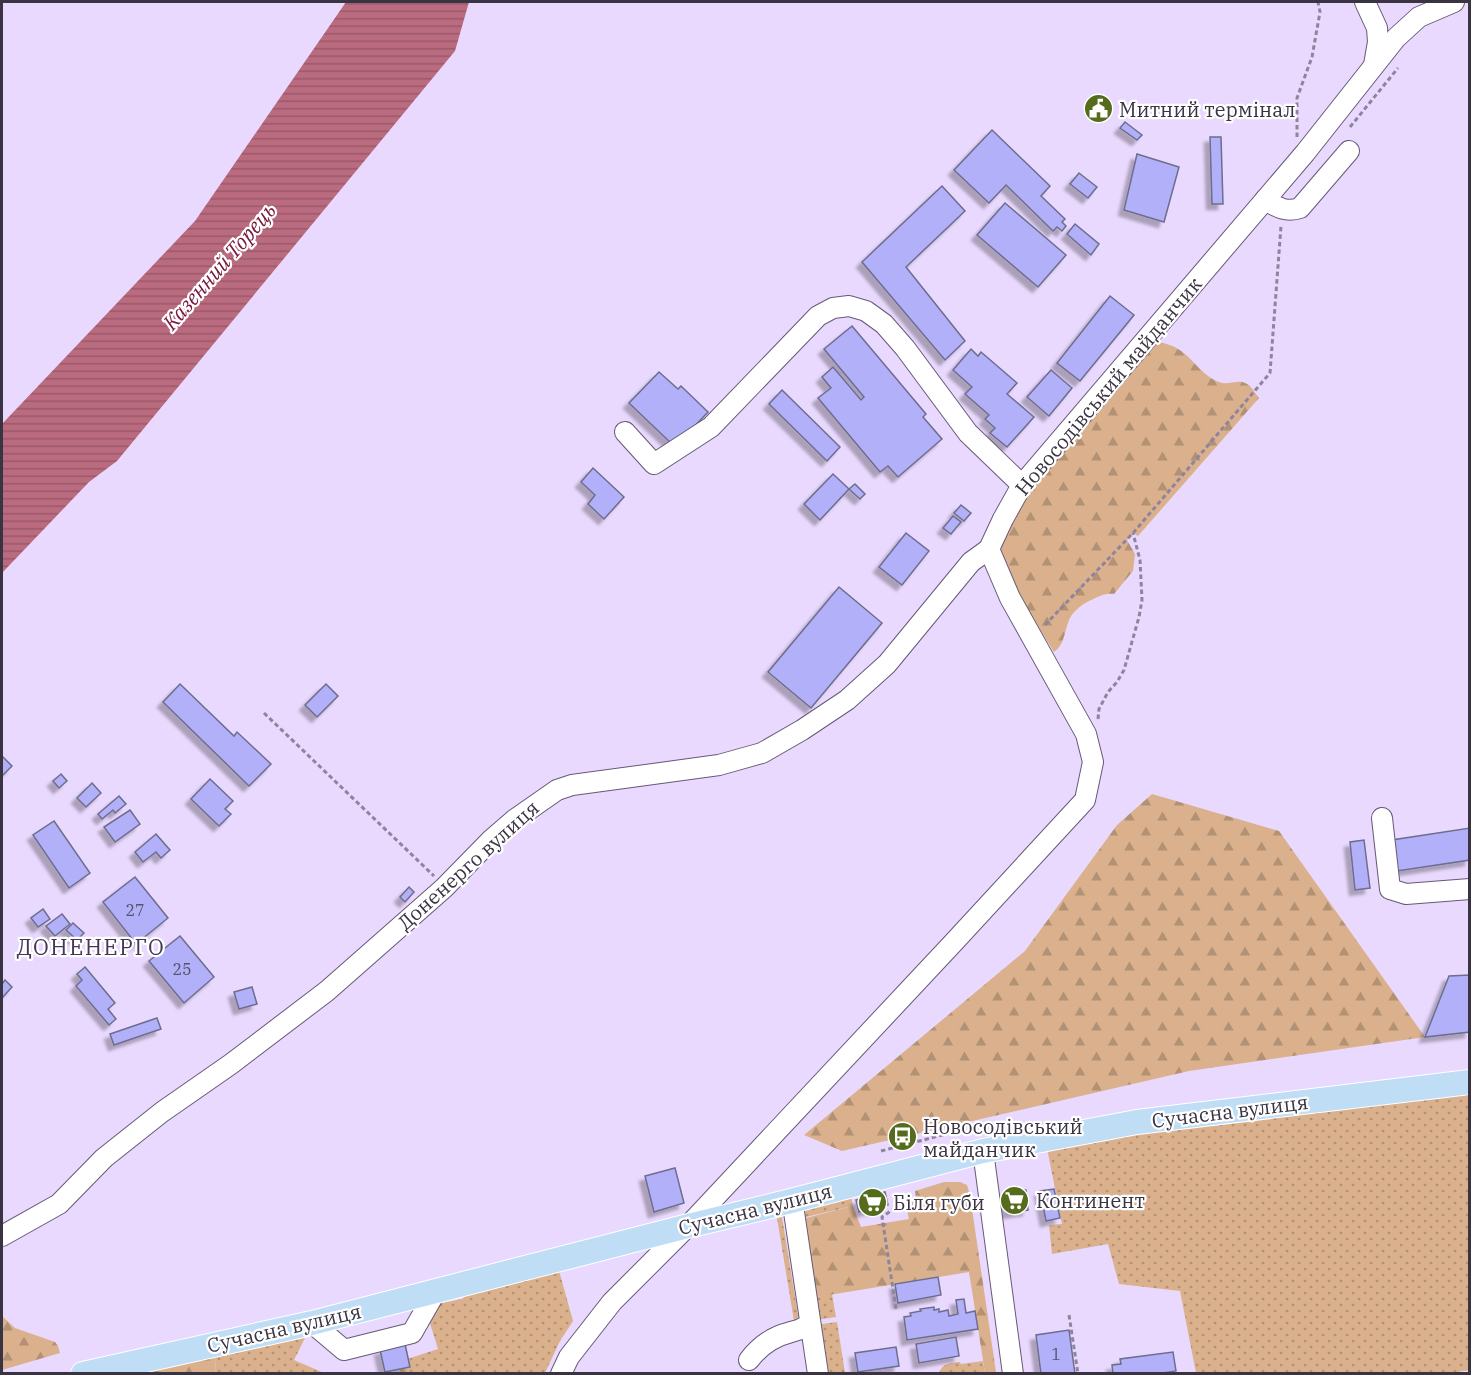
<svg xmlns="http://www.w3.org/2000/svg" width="1471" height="1375" font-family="'IBM Plex Serif',serif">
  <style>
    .grass { fill: url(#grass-dots) }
    .forest { fill: url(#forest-firs) }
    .water { fill: url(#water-rules) }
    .building { fill: #b1b0f9; stroke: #6d6d8e; stroke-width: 1.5; filter: url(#shadow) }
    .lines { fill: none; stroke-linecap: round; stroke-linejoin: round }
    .minor-casing { stroke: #665977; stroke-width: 22 }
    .major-casing { stroke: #fff; stroke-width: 26 }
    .path { stroke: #8f849d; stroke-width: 3; stroke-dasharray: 4.5 3; stroke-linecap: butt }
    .minor { stroke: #fff; stroke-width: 20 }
    .major { stroke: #c0ddf6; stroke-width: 24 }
    .labels { text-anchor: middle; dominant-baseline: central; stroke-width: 4.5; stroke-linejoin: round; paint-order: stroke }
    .number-label { font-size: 16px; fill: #585370 }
    .poi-label { font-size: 20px; fill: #3a3442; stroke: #fff; text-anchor: start }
    .street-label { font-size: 20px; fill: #3a3442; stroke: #fff }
    .water-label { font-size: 21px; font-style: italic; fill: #78173b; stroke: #fff }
    .quarter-label { font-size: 22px; letter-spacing: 1.5px; fill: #453855; stroke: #fff }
  </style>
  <defs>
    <pattern id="grass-dots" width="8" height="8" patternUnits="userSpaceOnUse" patternTransform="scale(1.5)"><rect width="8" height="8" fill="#dab18c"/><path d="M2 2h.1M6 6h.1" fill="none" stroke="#b29174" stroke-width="1.8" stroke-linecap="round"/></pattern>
    <pattern id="forest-firs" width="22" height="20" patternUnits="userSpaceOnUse" patternTransform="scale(1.5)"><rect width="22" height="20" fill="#dab18c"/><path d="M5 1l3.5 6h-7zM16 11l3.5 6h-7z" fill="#b29174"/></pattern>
    <pattern id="water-rules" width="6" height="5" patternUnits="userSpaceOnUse" patternTransform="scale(1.5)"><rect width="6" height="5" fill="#bb6b7f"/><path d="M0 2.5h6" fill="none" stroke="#99596a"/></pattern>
    <filter id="shadow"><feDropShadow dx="-5.5" dy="5.5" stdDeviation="1.5" flood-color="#0004"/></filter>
  </defs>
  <rect width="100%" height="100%" fill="#e9d9fe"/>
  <!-- grass -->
  <g class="grass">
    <polygon points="1469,1093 1469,1370 1447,1374 1196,1373 1180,1291 1119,1284 1108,1244 1052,1254 1049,1225 1062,1224 1047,1148 1189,1127"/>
    <polygon points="851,1196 853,1206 806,1217 817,1297 832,1294 836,1317 816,1320 800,1209"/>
    <polygon points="782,1217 799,1321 795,1327 777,1218"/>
    <polygon points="558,1267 573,1321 560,1341 545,1373 401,1373 398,1362 438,1349 429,1320 437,1304 462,1299 474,1286"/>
    <polygon points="837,1322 845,1373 821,1373 815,1325"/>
    <polygon points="300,1333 305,1338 294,1360 324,1373 215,1374 216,1356"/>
    <path d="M983,1361L985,1373H939C942,1363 951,1363 960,1362L961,1364Z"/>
  </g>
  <!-- forest -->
  <g class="forest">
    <path d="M1155,341C1163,343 1172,345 1178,349C1193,358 1202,376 1219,382C1229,386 1238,378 1247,384C1252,387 1255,393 1259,398L1138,536L1133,533L1127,540L1135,554L1133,571L1114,594C1105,593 1100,596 1091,600C1082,604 1071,612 1068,623C1064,634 1064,645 1054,652L1025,606L1005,569L1001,552L1004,537L1027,489Z"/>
    <polygon points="1152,794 1279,831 1425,1037 1189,1071 842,1151 804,1135 1025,951 1117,825"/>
    <polygon points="944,1182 960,1182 967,1185 970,1195 996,1372 995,1374 985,1373 969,1272 817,1297 805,1222 806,1218 853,1206 861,1227 909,1219 905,1202 916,1199 915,1191"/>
    <polygon points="2,1316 15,1328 55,1342 58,1346 60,1353 2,1370"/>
    <polygon points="216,1356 215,1373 144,1373"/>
  </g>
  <!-- water -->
  <polygon class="water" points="346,2 469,2 455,51 117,461 89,482 2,573 2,424 195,221"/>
  <!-- building -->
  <g class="building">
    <polygon points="1125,122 1142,135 1137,140 1120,128"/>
    <polygon points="992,130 1050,186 1041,196 1065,219 1062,222 1066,226 1062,231 1057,227 1053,231 1006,185 989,203 954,170"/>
    <polygon points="1210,137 1221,137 1223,204 1212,204"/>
    <polygon points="1137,154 1179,167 1164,222 1124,210"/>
    <polygon points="1079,173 1097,187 1088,198 1070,184"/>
    <polygon points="942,186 965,211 906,267 965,341 945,360 862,262"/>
    <polygon points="1005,203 1066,255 1038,287 977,235"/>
    <polygon points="1075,224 1099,244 1091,255 1067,234"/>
    <polygon points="1110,296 1134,315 1080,381 1057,363"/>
    <polygon points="852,326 926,414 923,417 942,439 898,477 888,466 880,472 818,398 831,388 822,377 833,367 861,400 864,397 824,349"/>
    <polygon points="971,349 978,356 981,352 1017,383 1007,394 1034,417 1007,447 990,433 995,428 985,419 989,415 965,394 972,387 953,370"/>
    <polygon points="1051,370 1072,388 1049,416 1027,397"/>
    <polygon points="659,372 678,389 681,386 708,412 675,447 629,403"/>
    <polygon points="782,390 840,447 827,461 769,404"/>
    <polygon points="593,468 624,497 604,519 588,504 595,495 581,482"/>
    <polygon points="833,474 849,489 820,520 804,504"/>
    <polygon points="855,484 865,494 860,499 849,489"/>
    <polygon points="961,505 971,513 964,521 954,513"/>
    <polygon points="953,516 961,522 951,534 943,528"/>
    <polygon points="906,533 929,551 902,585 879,567"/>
    <polygon points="839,587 882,623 811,708 768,672"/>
    <polygon points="180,684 234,736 237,732 271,764 249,786 163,702"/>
    <polygon points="326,684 338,696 317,717 305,705"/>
    <polygon points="3,757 12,766 2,776 2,758"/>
    <polygon points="61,774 67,781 59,788 53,781"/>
    <polygon points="210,779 233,801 225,809 231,814 219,826 191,799"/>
    <polygon points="92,783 101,793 86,807 77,798"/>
    <polygon points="119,796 126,804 115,813 113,810 102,819 98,814"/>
    <polygon points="130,810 140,824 115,842 104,827"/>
    <polygon points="54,821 90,873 69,888 33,835"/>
    <polygon points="1470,828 1470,860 1397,871 1392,840"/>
    <polygon points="156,834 170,850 161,858 156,852 143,862 135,852"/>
    <polygon points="1364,840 1370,888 1355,890 1350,842"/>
    <polygon points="135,877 168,918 136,944 103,902"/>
    <polygon points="409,887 414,892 405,902 400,897"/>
    <polygon points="43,909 50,919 38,927 31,918"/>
    <polygon points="62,914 70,924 55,936 46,926"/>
    <polygon points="73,923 84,933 77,940 66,930"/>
    <polygon points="180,936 214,977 184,1003 149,961"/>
    <polygon points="85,967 115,1003 108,1009 116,1019 109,1025 76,986 82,980 77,974"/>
    <polygon points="1470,975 1470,1032 1425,1037 1449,976"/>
    <polygon points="5,980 12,987 2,998 2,984"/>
    <polygon points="252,987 257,1004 239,1009 234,992"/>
    <polygon points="157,1018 161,1029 114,1045 110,1034"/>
    <polygon points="675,1168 684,1203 654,1212 645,1176"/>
    <polygon points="1054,1189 1060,1218 1046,1221 1040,1191"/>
    <polygon points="1026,1190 1028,1210 1007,1213 1005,1192"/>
    <polygon points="885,1192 888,1205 859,1212 856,1200"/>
    <polygon points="938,1277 941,1295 898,1303 895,1284"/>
    <polygon points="964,1299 966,1313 975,1311 978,1329 907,1340 904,1317 911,1316 910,1313 921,1311 920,1309 934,1307 934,1310 939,1309 939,1312 948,1310 949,1316 958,1314 956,1300"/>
    <polygon points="1069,1330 1075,1374 1041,1374 1036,1335"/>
    <polygon points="956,1337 959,1356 919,1363 916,1344"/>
    <polygon points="405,1344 410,1367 385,1372 380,1350"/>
    <polygon points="896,1347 899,1366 858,1372 855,1353"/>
    <polygon points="1173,1352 1176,1371 1157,1374 1113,1374 1112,1365 1121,1364 1120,1359"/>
  </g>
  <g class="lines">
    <defs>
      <g id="minor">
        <polyline points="1365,2 1377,28 1378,42 1374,65"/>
        <path d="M1265,200C1277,207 1286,213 1300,208L1349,151"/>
        <polyline points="625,432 654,464 711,427 818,316 833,308 849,306 866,311 884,324 905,348 968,433 1022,485"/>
        <polyline points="1382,818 1390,889 1406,894 1470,889"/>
        <polyline points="983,1151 1013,1374"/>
        <polyline points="791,1201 794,1212 818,1374"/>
        <polyline points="2,1236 59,1204 104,1158 162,1112 231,1064 327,991 444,888 492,839 514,820 557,790 572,785 719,765 762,753 802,730 847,700 887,664 971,562 989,549"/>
        <polyline points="312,1323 344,1350 412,1333 436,1291"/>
        <path d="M749,1360C759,1347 772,1337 788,1333C797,1330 803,1330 810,1323"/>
        <polyline points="561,1374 569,1357 612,1302 688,1226 954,942 1085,800 1093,762 1086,734 1010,598 989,549 1003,519 1022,485 1305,153 1396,38 1419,17 1454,2"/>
      </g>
      <polyline id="major" points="83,1374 312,1323 688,1226 791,1201 983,1151 1137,1122 1470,1082"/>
    </defs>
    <!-- minor casing -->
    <use href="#minor" class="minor-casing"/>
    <!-- major casing -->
    <use href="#major" class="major-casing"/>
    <!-- path -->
    <g class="path">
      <polyline points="1350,127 1398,68"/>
      <polyline points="1297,137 1297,98 1312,57 1320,12 1318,2"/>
      <polyline points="1045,625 1133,533 1270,373 1281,226"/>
      <polyline points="264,713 434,876"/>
      <polyline points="1098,719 1099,709 1108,692 1117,682 1124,670 1139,617 1142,600 1140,560 1133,533"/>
      <polyline points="881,1151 958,1131"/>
      <polyline points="895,1194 898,1206 882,1217 896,1309"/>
      <polyline points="1069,1315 1078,1374"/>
    </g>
    <!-- minor -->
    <use href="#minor" class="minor"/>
    <!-- major -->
    <use href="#major" class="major"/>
  </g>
  <!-- icons -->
  <defs>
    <symbol id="civic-disc" viewBox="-11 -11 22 22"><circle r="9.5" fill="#556c1c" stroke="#fff"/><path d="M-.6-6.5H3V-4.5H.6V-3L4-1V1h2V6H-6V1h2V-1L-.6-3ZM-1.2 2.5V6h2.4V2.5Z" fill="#fff"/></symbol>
    <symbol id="bus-disc" viewBox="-11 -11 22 22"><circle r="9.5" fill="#556c1c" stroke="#fff"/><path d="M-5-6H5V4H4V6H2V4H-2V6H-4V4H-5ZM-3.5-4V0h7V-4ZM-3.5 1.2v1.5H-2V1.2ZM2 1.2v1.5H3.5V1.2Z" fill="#fff"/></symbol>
    <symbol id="supermarket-disc" viewBox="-11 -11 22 22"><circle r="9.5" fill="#556c1c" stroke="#fff"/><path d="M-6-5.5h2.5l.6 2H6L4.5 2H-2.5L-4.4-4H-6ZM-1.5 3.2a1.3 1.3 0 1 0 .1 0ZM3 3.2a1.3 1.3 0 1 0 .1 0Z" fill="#fff"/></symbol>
  </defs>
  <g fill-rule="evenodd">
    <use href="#civic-disc" x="1082" y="92" width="33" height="33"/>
    <use href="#bus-disc" x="886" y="1120" width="33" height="33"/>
    <use href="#supermarket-disc" x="998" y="1184" width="33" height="33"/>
    <use href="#supermarket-disc" x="856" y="1186" width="33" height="33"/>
  </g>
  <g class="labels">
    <!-- number labels -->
    <g class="number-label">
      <text x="135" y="910">27</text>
      <text x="182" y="969">25</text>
      <text x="1056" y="1354">1</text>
    </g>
    <!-- poi labels -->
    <g class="poi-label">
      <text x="1119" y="109">Митний термінал</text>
      <text x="923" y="1126">Новосодівський<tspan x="923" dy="23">майданчик</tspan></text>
      <text x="1036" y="1200">Континент</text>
      <text x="893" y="1202">Біля губи</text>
    </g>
    <!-- street labels -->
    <g class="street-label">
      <text transform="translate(1108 386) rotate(-50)">Новосодівський майданчик</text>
      <text transform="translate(468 865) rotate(-42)">Доненерго вулиця</text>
      <text transform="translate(1230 1111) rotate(-7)">Сучасна вулиця</text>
      <text transform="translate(755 1209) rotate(-14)">Сучасна вулиця</text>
      <text transform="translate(284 1328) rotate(-13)">Сучасна вулиця</text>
    </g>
    <!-- water labels -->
    <g class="water-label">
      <text transform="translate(219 266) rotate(-49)">Казенний Торець</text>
    </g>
    <!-- quarter labels -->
    <g class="quarter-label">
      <text x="91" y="946">ДОНЕНЕРГО</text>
    </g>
  </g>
  <!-- border -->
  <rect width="1471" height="1375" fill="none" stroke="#3a3442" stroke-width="6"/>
</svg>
